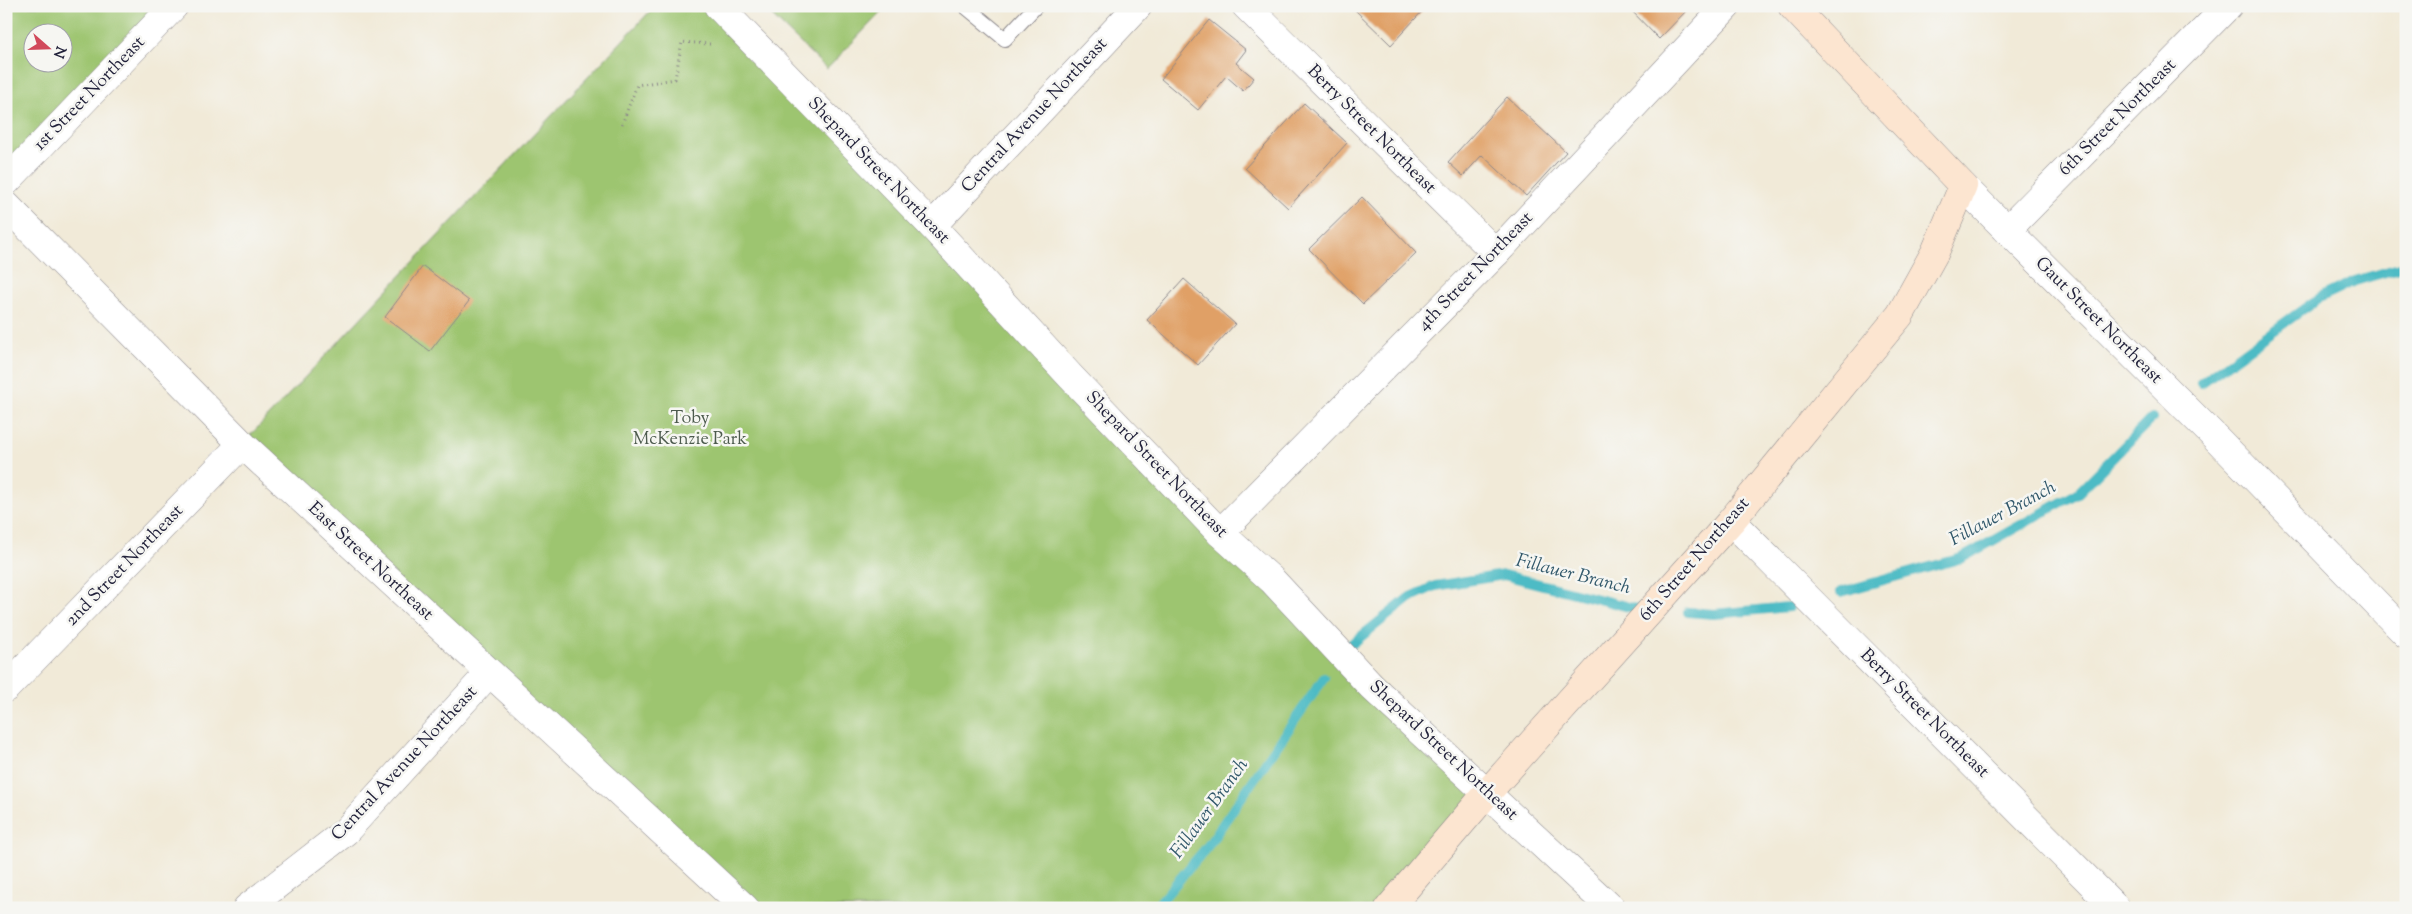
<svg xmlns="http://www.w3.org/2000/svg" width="2412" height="914" font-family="'Sorts Mill Goudy',serif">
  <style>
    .green { fill: #9dc570; stroke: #607456; fill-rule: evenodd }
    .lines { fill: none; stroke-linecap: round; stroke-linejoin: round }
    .stream { stroke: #4dbbc5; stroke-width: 10 }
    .building { fill: #e0a066 }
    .lane-casing { stroke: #8a868a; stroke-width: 16 }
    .street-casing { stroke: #8a868a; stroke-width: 29 }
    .secondary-casing { stroke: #8a868a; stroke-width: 29 }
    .path { stroke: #8a868a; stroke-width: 3; stroke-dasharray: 1 4; stroke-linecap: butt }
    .lane { stroke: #fff; stroke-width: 14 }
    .street { stroke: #fff; stroke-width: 28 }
    .secondary { stroke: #fce5d0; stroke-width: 28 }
    .labels { text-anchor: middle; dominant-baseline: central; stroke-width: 5; stroke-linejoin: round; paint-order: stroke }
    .street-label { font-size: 18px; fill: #22223b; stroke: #f6f6f2 }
    .park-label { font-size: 18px; fill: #4d5b4e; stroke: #f6f6f2 }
    .water-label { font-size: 19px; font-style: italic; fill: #31586b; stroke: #f6f6f2 }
  </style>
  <rect width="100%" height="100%" fill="#f6f6f2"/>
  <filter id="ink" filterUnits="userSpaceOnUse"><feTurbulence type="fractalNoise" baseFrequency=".02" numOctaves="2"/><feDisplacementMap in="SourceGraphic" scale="10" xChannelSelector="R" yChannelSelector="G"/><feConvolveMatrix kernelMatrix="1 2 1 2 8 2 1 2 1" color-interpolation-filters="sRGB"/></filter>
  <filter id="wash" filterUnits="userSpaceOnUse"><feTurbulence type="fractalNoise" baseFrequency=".0096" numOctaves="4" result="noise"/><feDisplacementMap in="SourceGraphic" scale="20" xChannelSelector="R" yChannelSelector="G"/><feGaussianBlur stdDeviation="1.12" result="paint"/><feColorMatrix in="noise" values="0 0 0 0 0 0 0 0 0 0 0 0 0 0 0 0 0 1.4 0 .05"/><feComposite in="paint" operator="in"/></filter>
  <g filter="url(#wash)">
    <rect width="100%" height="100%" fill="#f1ead8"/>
    <!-- green -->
    <g class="green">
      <path d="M6,6H174L6,182ZM32,32H62V62H32Z"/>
      <polygon points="655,6 716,6 1487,793 1387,908 745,908 242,444"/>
      <polygon points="762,6 887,6 827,69"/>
    </g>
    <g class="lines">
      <!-- stream -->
      <g class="stream">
        <polyline points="2201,383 2319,298 2355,281 2406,266"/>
        <polyline points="1841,592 1962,558 2078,493 2152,418"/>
        <polyline points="1688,612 1714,614 1789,607"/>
        <polyline points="1343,651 1409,598 1435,586 1504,575 1637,609"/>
        <polyline points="1155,908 1207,847 1324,678"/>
      </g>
    </g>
    <g id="blocks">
      <!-- building -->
      <g class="building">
        <polygon points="1351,6 1427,6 1391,45"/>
        <polygon points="1627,6 1691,6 1659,39"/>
        <polygon points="1209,20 1246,50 1236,63 1254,78 1243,91 1226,76 1198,110 1161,79"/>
        <polygon points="1507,97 1566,152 1526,196 1482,155 1463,176 1448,162"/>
        <polygon points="1304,103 1347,143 1288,208 1245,168"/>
        <polygon points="1362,197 1416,253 1363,304 1309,249"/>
        <polygon points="423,266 469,301 430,351 385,317"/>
        <polygon points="1184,279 1235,324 1198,365 1147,320"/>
      </g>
    </g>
  </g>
  <g filter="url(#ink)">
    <use href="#blocks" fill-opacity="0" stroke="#8a868a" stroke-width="1"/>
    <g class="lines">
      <defs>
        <polyline id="lane" points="965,6 1005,39 1036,6"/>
        <g id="street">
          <polyline points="718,6 932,226 1071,377 1220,533 1272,580 1372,687 1611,908"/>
          <polyline points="1246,6 1496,253"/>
          <polyline points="6,182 174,6"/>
          <polyline points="1963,186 2219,441 2406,634"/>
          <polyline points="6,205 242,444 745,908"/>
          <polyline points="932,226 1138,6"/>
          <polyline points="2007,230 2228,6"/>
          <polyline points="1731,521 2116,908"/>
          <polyline points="1220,533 1496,253 1727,6"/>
          <polyline points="6,688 242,444"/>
          <polyline points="247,908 345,832 489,673"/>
        </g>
        <polyline id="secondary" points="1389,908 1487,793 1731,521 1900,315 1935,252 1963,186 1792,6"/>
      </defs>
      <!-- lane casing -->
      <use href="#lane" class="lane-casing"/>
      <!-- street casing -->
      <use href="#street" class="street-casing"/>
      <!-- secondary casing -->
      <use href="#secondary" class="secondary-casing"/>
      <!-- path -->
      <polyline class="path" points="622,124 637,85 675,79 682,42 710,44"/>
      <!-- lane -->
      <use href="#lane" class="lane"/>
      <!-- street -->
      <use href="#street" class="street"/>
      <!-- secondary -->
      <use href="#secondary" class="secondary"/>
    </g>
  </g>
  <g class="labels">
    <!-- street labels -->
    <g class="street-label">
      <text transform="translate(90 94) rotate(-46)">1st Street Northeast</text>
      <text transform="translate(1035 116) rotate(-47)">Central Avenue Northeast</text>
      <text transform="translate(2118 118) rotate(-45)">6th Street Northeast</text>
      <text transform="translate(1371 130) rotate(45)">Berry Street Northeast</text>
      <text transform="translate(878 171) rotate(46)">Shepard Street Northeast</text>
      <text transform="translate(1476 272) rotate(-46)">4th Street Northeast</text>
      <text transform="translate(2098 321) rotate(45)">Gaut Street Northeast</text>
      <text transform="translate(1156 465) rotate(46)">Shepard Street Northeast</text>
      <text transform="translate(1695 560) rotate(-49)">6th Street Northeast</text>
      <text transform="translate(370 562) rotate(43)">East Street Northeast</text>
      <text transform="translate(125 566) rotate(-46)">2nd Street Northeast</text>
      <text transform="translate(1924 714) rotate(45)">Berry Street Northeast</text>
      <text transform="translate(1443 751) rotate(43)">Shepard Street Northeast</text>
      <text transform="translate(405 764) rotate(-47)">Central Avenue Northeast</text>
    </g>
    <!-- park labels -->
    <g class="park-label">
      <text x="690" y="419">Toby<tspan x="690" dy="21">McKenzie Park</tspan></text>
    </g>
    <!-- water labels -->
    <g class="water-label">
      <text transform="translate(2003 514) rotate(-28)">Fillauer Branch</text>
      <text transform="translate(1573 575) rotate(14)">Fillauer Branch</text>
      <text transform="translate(1210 809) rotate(-54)">Fillauer Branch</text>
    </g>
  </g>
  <!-- margin -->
  <rect width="2412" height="914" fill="none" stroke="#f6f6f2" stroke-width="25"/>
  <!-- north arrow -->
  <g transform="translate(48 48) rotate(110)"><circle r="24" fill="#f6f6f2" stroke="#a1a1a9"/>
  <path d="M0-4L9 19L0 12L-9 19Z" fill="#d1495b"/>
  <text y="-8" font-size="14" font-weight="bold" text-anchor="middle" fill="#22223b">N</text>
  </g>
</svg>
